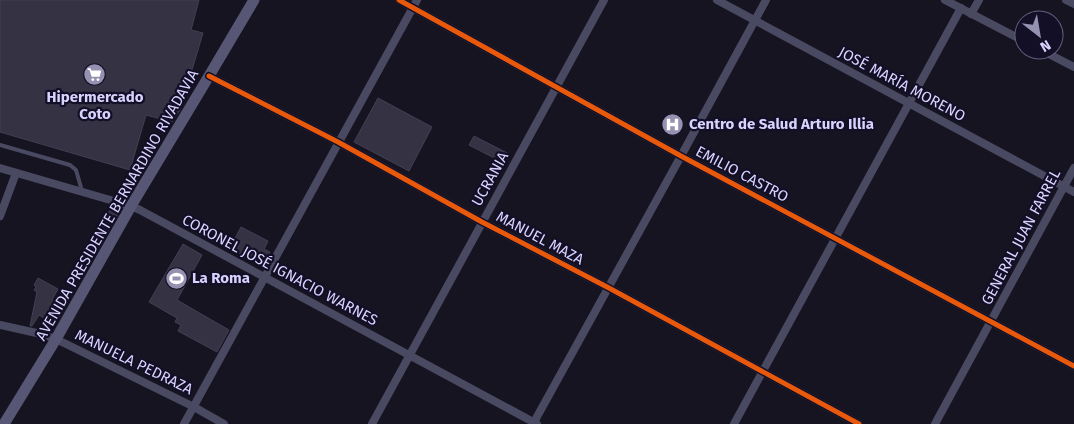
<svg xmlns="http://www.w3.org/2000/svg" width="1074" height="424" font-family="'Fira Sans',sans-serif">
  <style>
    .building { fill: #343243; stroke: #433f54 }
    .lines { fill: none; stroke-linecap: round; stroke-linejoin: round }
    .lane { stroke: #4a4962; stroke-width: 4 }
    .street { stroke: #4a4962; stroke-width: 8 }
    .secondary { stroke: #575674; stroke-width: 11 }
    .cycleway-casing { stroke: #130f26; stroke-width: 8 }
    .cycleway { stroke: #e8590c; stroke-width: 5 }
    .labels { text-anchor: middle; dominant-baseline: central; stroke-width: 4.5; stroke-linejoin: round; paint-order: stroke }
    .street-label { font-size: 15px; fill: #d9d4ff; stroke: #130f26 }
    .poi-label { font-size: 15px; font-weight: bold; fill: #d9d4ff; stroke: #130f26; text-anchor: start }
  </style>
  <rect width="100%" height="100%" fill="#161421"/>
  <!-- building -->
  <g class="building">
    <polygon points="0,0 199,0 191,30 203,33 180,110 172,122 146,115 130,170 0,132"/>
    <polygon points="378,98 432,127 409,171 354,142"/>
    <polygon points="474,136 509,154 504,163 469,145"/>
    <polygon points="109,211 117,214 117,216 107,233 100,231"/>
    <polygon points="241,227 268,241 264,249 270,252 265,262 261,264 257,263 230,248"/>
    <polygon points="183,244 202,255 177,300 229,330 217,352 178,331 181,325 175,322 177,318 149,302"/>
    <polygon points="38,278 58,289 52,300 65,308 55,325 39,315 32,326 30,326 37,292 34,290 36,287 34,285"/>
  </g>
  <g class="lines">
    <!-- lane -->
    <polyline class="lane" points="0,145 70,165 76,170 82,191"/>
    <!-- street -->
    <g class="street">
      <polyline points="399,0 681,156 1074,366"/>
      <polyline points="717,0 1074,192"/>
      <polyline points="945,0 1024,41"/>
      <polyline points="1066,0 1074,4"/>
      <polyline points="971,14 979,0"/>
      <polyline points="1041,50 1074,67"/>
      <polyline points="209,76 338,142 482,222 609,288 859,424"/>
      <polyline points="0,168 131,206 140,210 537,424"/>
      <polyline points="0,216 16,173"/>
      <polyline points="0,325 41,334 56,339 194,407 224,424"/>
      <polyline points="184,424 417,0"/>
      <polyline points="372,424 604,0"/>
      <polyline points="533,424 681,156 766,0"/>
      <polyline points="734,424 961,8"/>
      <polyline points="935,424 1074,168"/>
    </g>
    <!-- secondary -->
    <polyline class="secondary" points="4,424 56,339 131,206 209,76 254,0"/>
    <defs>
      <g id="cycleway">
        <polyline points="399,0 681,156 1074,366"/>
        <polyline points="209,76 338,142 482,222 609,288 859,424"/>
      </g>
    </defs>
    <!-- cycleway casing -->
    <use href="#cycleway" class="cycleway-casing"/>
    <!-- cycleway -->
    <use href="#cycleway" class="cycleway"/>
  </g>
  <!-- icons -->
  <defs>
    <symbol id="supermarket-disc" viewBox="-11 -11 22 22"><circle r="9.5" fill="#9591b1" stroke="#130f26"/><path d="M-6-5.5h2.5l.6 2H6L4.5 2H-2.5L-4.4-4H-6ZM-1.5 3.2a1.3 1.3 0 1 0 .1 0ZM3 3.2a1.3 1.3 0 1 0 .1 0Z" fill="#fff"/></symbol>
    <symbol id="hospital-disc" viewBox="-11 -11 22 22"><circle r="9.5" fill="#9591b1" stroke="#130f26"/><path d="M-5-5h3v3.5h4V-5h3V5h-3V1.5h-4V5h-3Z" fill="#fff"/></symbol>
    <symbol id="stadium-disc" viewBox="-11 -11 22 22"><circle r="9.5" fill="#9591b1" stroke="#130f26"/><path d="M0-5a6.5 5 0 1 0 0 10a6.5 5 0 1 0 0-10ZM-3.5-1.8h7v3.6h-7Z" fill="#fff"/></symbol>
  </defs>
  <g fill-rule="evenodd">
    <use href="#supermarket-disc" x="82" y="62" width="25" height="25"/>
    <use href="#hospital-disc" x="660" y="112" width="25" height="25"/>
    <use href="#stadium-disc" x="164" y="266" width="25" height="25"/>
  </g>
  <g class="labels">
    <!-- street labels -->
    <g class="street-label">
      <text transform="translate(902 84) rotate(28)">JOSÉ MARÍA MORENO</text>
      <text transform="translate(742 174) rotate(28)">EMILIO CASTRO</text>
      <text transform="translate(490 179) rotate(-61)">UCRANIA</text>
      <text transform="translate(117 205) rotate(-60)">AVENIDA PRESIDENTE BERNARDINO RIVADAVIA</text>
      <text transform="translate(1021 237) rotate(-62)">GENERAL JUAN FARREL</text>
      <text transform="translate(540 238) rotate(28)">MANUEL MAZA</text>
      <text transform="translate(280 270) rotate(28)">CORONEL JOSÉ IGNACIO WARNES</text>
      <text transform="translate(134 362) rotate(26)">MANUELA PEDRAZA</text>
    </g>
    <!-- poi labels -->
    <g class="poi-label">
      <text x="95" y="97" text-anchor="middle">Hipermercado<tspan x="95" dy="17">Coto</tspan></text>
      <text x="689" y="124">Centro de Salud Arturo Illia</text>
      <text x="192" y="278">La Roma</text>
    </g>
  </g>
  <!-- north arrow -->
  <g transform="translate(1039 35) rotate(149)"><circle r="24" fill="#130f26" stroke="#625e7d"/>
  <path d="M0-4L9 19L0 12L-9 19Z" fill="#9591b1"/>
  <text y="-8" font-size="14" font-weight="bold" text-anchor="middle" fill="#d9d4ff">N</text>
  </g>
</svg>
